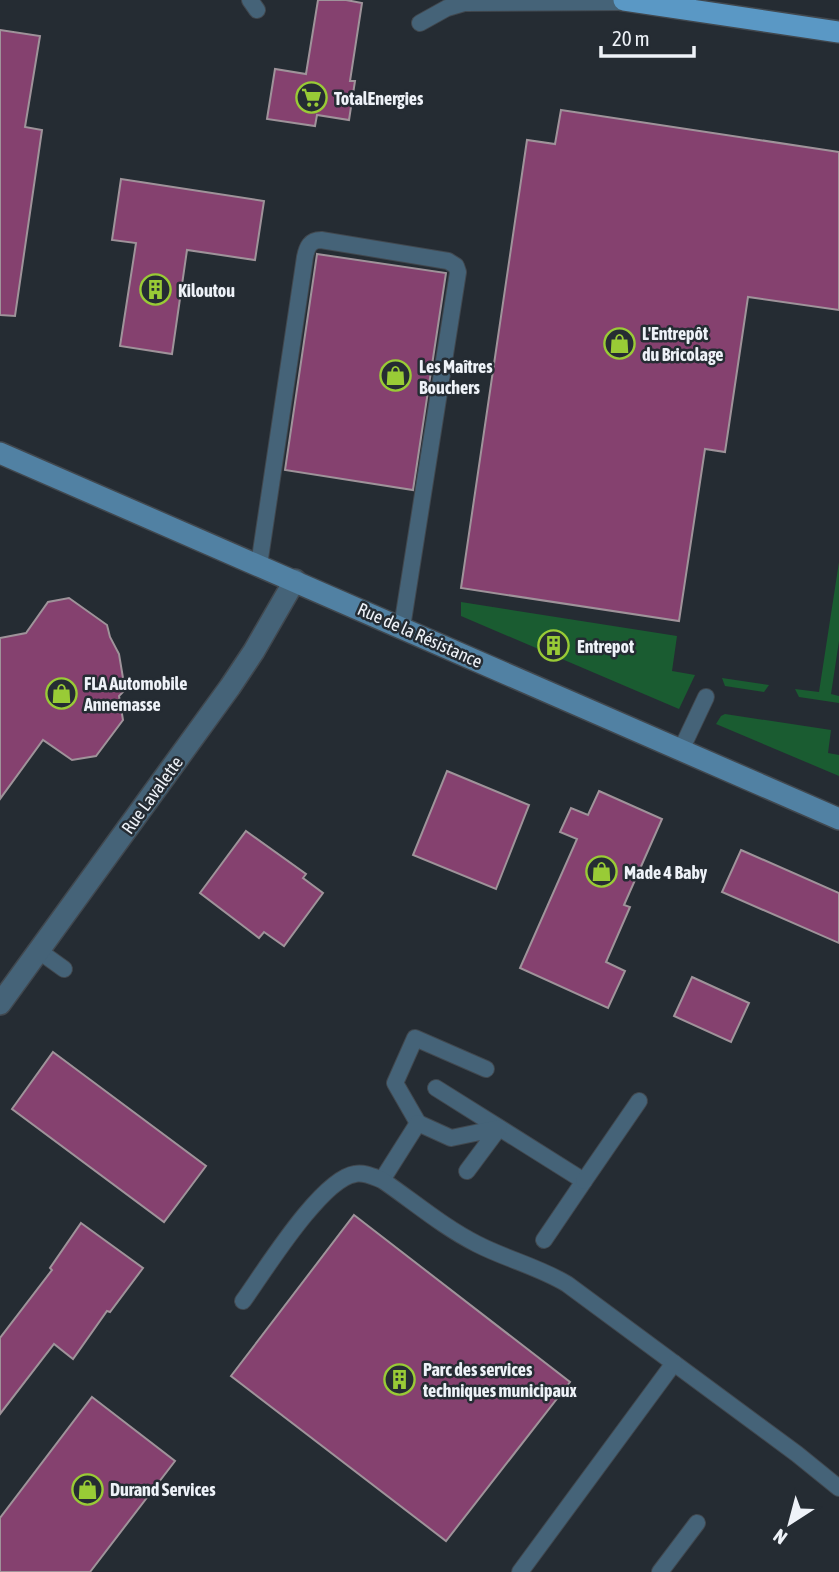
<svg xmlns="http://www.w3.org/2000/svg" width="839" height="1572" font-family="'Asap Condensed',sans-serif">
  <style>
    .green { fill: #1a5c31 }
    .building { fill: #85416f; stroke: #9f939a; stroke-width: 2 }
    .lines { fill: none; stroke-linecap: round; stroke-linejoin: round }
    .lane-casing { stroke: #41484f; stroke-width: 18 }
    .street-casing { stroke: #41484f; stroke-width: 24 }
    .secondary-casing { stroke: #41484f; stroke-width: 24 }
    .primary-casing { stroke: #41484f; stroke-width: 24 }
    .lane { stroke: #456378; stroke-width: 16 }
    .street { stroke: #456378; stroke-width: 21 }
    .secondary { stroke: #5181a3; stroke-width: 21 }
    .primary { stroke: #5a98c5; stroke-width: 21 }
    .labels { text-anchor: middle; dominant-baseline: central; stroke-width: 5; stroke-linejoin: round; paint-order: stroke }
    .poi-label { font-size: 18px; font-weight: bold; fill: #eef2f8; stroke: #252c33; text-anchor: start }
    .street-label { font-size: 18px; fill: #eef2f8; stroke: #252c33 }
  </style>
  <rect width="100%" height="100%" fill="#252c33"/>
  <!-- green -->
  <g class="green">
    <polygon points="839,562 839,641 831,694 839,696 839,703 799,697 795,689 819,692"/>
    <polygon points="461,602 677,636 672,671 695,675 679,709 461,616"/>
    <polygon points="722,678 769,685 764,692 725,686"/>
    <polygon points="725,714 831,730 828,753 839,755 839,776 716,724 721,716"/>
  </g>
  <!-- building -->
  <g class="building">
    <polygon points="318,0 346,0 362,3 350,81 355,81 349,120 317,115 315,126 267,119 275,69 306,74"/>
    <polygon points="0,30 40,36 25,127 42,130 15,316 0,315"/>
    <polygon points="561,110 839,152 839,310 748,297 725,452 705,449 679,621 461,588 527,140 555,144"/>
    <polygon points="121,179 264,201 255,260 187,250 172,354 120,346 136,243 112,240"/>
    <polygon points="317,254 446,273 413,490 285,470"/>
    <polygon points="69,598 107,625 110,637 119,654 125,690 119,696 123,720 96,756 72,760 43,740 0,799 0,638 26,633 48,602"/>
    <polygon points="447,771 529,805 496,889 413,855"/>
    <polygon points="599,791 662,819 624,905 630,907 606,962 625,971 608,1008 520,968 577,839 560,832 571,808 588,815"/>
    <polygon points="246,831 306,874 303,878 323,893 284,946 264,932 259,938 200,893"/>
    <polygon points="741,850 839,893 839,943 722,892"/>
    <polygon points="692,977 749,1003 731,1042 674,1016"/>
    <polygon points="53,1052 206,1166 164,1222 12,1109"/>
    <polygon points="354,1215 570,1382 446,1541 231,1376"/>
    <polygon points="81,1223 143,1268 110,1312 107,1311 73,1359 54,1344 0,1414 0,1338 52,1270 50,1268"/>
    <polygon points="92,1397 175,1461 90,1572 0,1572 0,1518"/>
  </g>
  <g class="lines">
    <defs>
      <g id="lane">
        <polyline points="250,0 257,10"/>
        <polyline points="420,23 447,8 464,3 633,2"/>
        <path d="M259,565L305,257C307,247 310,240 321,240L448,261L456,266L458,272L402,627"/>
        <polyline points="681,750 706,697"/>
        <polyline points="39,951 64,969"/>
        <polyline points="436,1088 584,1181 544,1240"/>
        <polyline points="418,1123 395,1083 415,1038 486,1069"/>
        <polyline points="382,1180 418,1123 451,1138 499,1128 467,1171"/>
        <polyline points="584,1181 639,1101"/>
        <path d="M243,1301C264,1272 321,1179 355,1174C364,1172 374,1177 382,1180C413,1201 443,1227 477,1244C506,1259 539,1267 567,1284L797,1454L839,1488"/>
        <polyline points="520,1572 674,1363"/>
        <polyline points="660,1572 697,1523"/>
      </g>
      <polyline id="street" points="0,1004 230,687 254,651 295,580"/>
      <polyline id="secondary" points="0,453 839,819"/>
      <polyline id="primary" points="624,0 839,32"/>
    </defs>
    <!-- lane casing -->
    <use href="#lane" class="lane-casing"/>
    <!-- street casing -->
    <use href="#street" class="street-casing"/>
    <!-- secondary casing -->
    <use href="#secondary" class="secondary-casing"/>
    <!-- primary casing -->
    <use href="#primary" class="primary-casing"/>
    <!-- lane -->
    <use href="#lane" class="lane"/>
    <!-- street -->
    <use href="#street" class="street"/>
    <!-- secondary -->
    <use href="#secondary" class="secondary"/>
    <!-- primary -->
    <use href="#primary" class="primary"/>
  </g>
  <!-- icons -->
  <defs>
    <symbol id="supermarket-ring" viewBox="-11 -11 22 22"><circle r="9.5" fill="#252c33" stroke="#99cb36" stroke-width="1.5"/><path d="M-6-5.5h2.5l.6 2H6L4.5 2H-2.5L-4.4-4H-6ZM-1.5 3.2a1.3 1.3 0 1 0 .1 0ZM3 3.2a1.3 1.3 0 1 0 .1 0Z" fill="#99cb36"/></symbol>
    <symbol id="building-ring" viewBox="-11 -11 22 22"><circle r="9.5" fill="#252c33" stroke="#99cb36" stroke-width="1.5"/><path d="M-4-6H4V6H1V3H-1V6H-4ZM-2.5-4.3h1.7v1.8h-1.7ZM.8-4.3h1.7v1.8H.8ZM-2.5-1h1.7V.8h-1.7ZM.8-1h1.7V.8H.8Z" fill="#99cb36"/></symbol>
    <symbol id="shop-ring" viewBox="-11 -11 22 22"><circle r="9.5" fill="#252c33" stroke="#99cb36" stroke-width="1.5"/><path d="M-5-2.5h2.3a2.7 3.5 0 0 1 5.4 0H5L5.5 6h-11ZM-1.5-2.5h3a1.5 2.3 0 0 0-3 0Z" fill="#99cb36"/></symbol>
  </defs>
  <g fill-rule="evenodd">
    <use href="#supermarket-ring" x="294" y="80" width="35" height="35"/>
    <use href="#building-ring" x="138" y="272" width="35" height="35"/>
    <use href="#shop-ring" x="602" y="326" width="35" height="35"/>
    <use href="#shop-ring" x="378" y="358" width="35" height="35"/>
    <use href="#building-ring" x="536" y="628" width="35" height="35"/>
    <use href="#shop-ring" x="44" y="676" width="35" height="35"/>
    <use href="#shop-ring" x="584" y="854" width="35" height="35"/>
    <use href="#building-ring" x="382" y="1362" width="35" height="35"/>
    <use href="#shop-ring" x="70" y="1472" width="35" height="35"/>
  </g>
  <g class="labels">
    <!-- poi labels -->
    <g class="poi-label">
      <text x="334" y="98">TotalEnergies</text>
      <text x="178" y="290">Kiloutou</text>
      <text x="642" y="333">L'Entrepôt<tspan x="642" dy="21">du Bricolage</tspan></text>
      <text x="419" y="366">Les Maîtres<tspan x="419" dy="21">Bouchers</tspan></text>
      <text x="577" y="646">Entrepot</text>
      <text x="84" y="683">FLA Automobile<tspan x="84" dy="21">Annemasse</tspan></text>
      <text x="624" y="872">Made 4 Baby</text>
      <text x="423" y="1369">Parc des services<tspan x="423" dy="21">techniques municipaux</tspan></text>
      <text x="110" y="1489">Durand Services</text>
    </g>
    <!-- street labels -->
    <g class="street-label">
      <text transform="translate(420 635) rotate(24)">Rue de la Résistance</text>
      <text transform="translate(152 795) rotate(-54)">Rue Lavalette</text>
    </g>
  </g>
  <!-- north arrow -->
  <g transform="translate(790 1523) rotate(216)" stroke="#252c33" stroke-width="5" paint-order="stroke">
  <path d="M0-5L12 26L0 18L-12 26Z" fill="#eef2f8"/>
  <text y="-10" font-size="19" font-weight="bold" text-anchor="middle" fill="#eef2f8">N</text>
  </g>
  <!-- scale -->
  <path d="M601 46v10h93v-10" fill="none" stroke="#eef2f8" stroke-width="3.5"/>
  <text x="612" y="46" font-size="21" fill="#eef2f8" stroke="#252c33" stroke-width="5" paint-order="stroke">20 m</text>
</svg>
